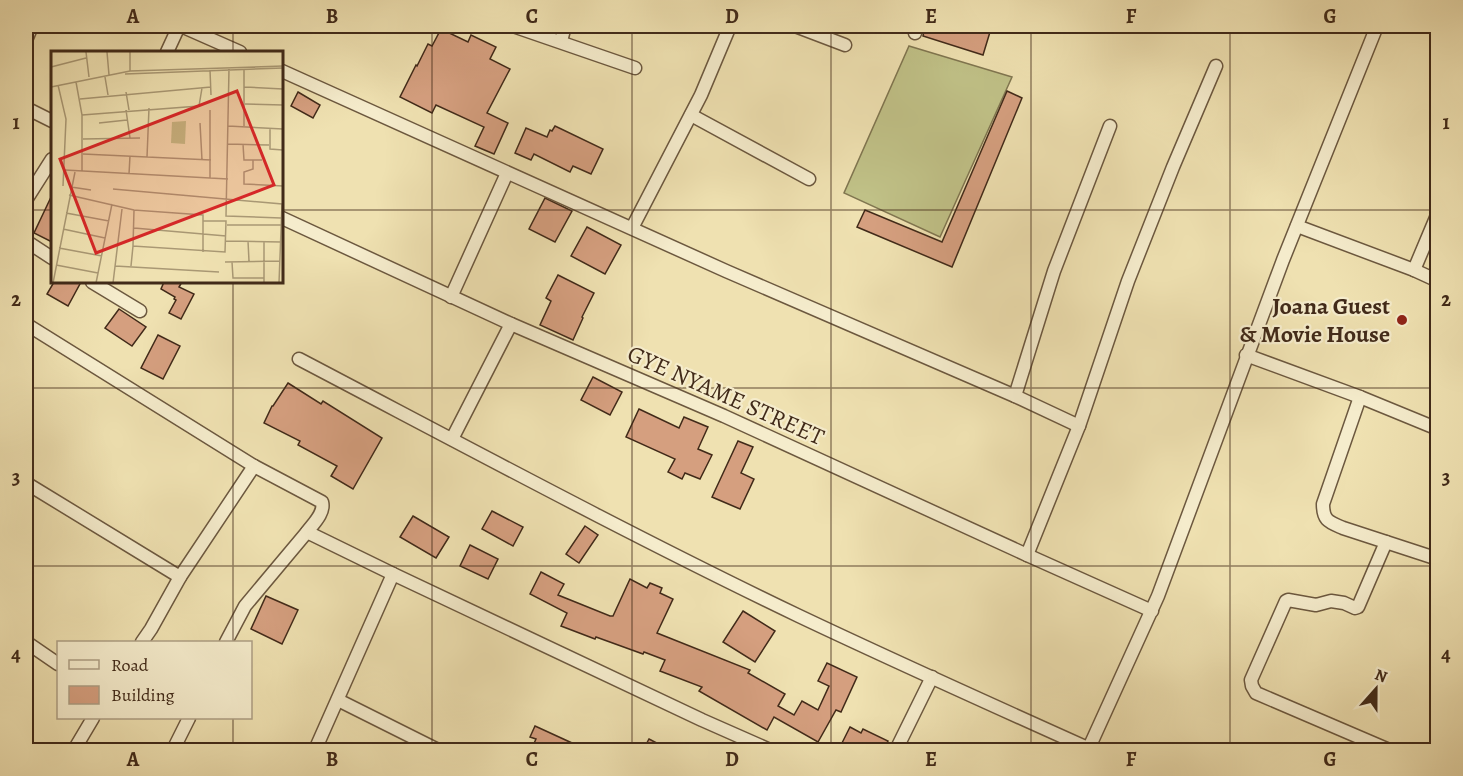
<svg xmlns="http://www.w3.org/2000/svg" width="1463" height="776" font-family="Alegreya,serif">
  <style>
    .pitch { fill: #c0c187; stroke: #807650; stroke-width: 1.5 }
    .building { fill: #d59f7f; stroke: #412a19; stroke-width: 1.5 }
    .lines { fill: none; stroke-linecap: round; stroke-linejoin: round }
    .street-casing { stroke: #6c583f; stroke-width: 15 }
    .street { stroke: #f5eccc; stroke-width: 12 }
    .grid { fill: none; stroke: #412a19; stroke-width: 1.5; stroke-opacity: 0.55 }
    .poi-dot { fill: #8f2418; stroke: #f5eccc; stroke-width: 2 }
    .labels { text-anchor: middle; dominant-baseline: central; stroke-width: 4.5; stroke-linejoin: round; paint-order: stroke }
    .poi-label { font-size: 24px; font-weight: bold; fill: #412a19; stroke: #f5eccc; text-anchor: end }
    .street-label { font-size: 24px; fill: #412a19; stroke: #f5eccc }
    .inset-road { fill: none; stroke: #a99874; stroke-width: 1.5 }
    .view { fill: #d62828; fill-opacity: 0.15; stroke: #d62828; stroke-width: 3 }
    .inset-edge { fill: none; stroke: #412a19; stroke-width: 3 }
    .neatline { fill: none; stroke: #412a19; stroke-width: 2 }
    .grid-label { font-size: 20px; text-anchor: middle; font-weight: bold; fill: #412a19 }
  </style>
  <rect width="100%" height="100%" fill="#efe1b1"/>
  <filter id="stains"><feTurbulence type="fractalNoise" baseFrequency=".00333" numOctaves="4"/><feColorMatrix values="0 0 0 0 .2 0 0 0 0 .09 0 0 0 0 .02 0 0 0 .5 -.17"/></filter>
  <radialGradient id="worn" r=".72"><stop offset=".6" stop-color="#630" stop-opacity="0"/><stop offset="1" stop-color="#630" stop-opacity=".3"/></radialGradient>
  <!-- pitch -->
  <polygon class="pitch" points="909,46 1012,77 940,237 844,193"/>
  <!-- building -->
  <g class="building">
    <polygon points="925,26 971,26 990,32 983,55 923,36"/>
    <polygon points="441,29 468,42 471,35 496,47 490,59 510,69 487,113 508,123 494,154 475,146 484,127 436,105 432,113 400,97 416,65 417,66 428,44 432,46"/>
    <polygon points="1007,91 1022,98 952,267 857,227 865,210 942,242"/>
    <polygon points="298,92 320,105 313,118 291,106"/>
    <polygon points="555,126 603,149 591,174 573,166 570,172 534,154 531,160 515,153 526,128 547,137 550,130 552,131"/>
    <polygon points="52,195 52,242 34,233"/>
    <polygon points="545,198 572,211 555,242 529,229"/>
    <polygon points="587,227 621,245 605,274 571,256"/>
    <polygon points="558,275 594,293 582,317 583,318 573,340 540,325 551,301 546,298"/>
    <polygon points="54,282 81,282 68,306 47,294"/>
    <polygon points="164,282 182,282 179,287 194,294 181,319 169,313 176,300 174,299 175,297 161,289"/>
    <polygon points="119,309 146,327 132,346 105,328"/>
    <polygon points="158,335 180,346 163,379 141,368"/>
    <polygon points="593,377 622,392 610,415 581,400"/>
    <polygon points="288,383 321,404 323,401 382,438 353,489 331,476 337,466 298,445 300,441 264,423 272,406 273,406"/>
    <polygon points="639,409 679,428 684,417 708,427 698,449 712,455 700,479 685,473 682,479 668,472 675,459 626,437"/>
    <polygon points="738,441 753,447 741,473 754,479 740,509 712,497"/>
    <polygon points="492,511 523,527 513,546 482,529"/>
    <polygon points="413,516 449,537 436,558 400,537"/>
    <polygon points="585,526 598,535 579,563 566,554"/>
    <polygon points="470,545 498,559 488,579 460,566"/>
    <polygon points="541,572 564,584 558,595 610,616 613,616 630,579 647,588 650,583 662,588 660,593 673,599 657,633 750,670 748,673 785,694 778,706 794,715 802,701 818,710 829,686 818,681 827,663 857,677 841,712 836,710 818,742 774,717 767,730 699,691 702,687 660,671 665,660 644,652 643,654 596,637 595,639 561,626 567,613 530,594"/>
    <polygon points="266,596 298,610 282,644 251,629"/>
    <polygon points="743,611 775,631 755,662 723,642"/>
    <polygon points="535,726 572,743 569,750 531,750 536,739 530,737"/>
    <polygon points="850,727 861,733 863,729 888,741 883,750 848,750 840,747"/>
    <polygon points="649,739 670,750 643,750"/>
  </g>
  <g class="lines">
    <defs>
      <g id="street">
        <polyline points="181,26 240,52"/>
        <polyline points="513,26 635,68"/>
        <polyline points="795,26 845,45"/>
        <polyline points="915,33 917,26"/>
        <polyline points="26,40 32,26"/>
        <polyline points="561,41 565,26"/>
        <polyline points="167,52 179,26"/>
        <polyline points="282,71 726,271 1015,396 1079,426"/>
        <polyline points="26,108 52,121"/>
        <polyline points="691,115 809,179"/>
        <polyline points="26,200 52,159"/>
        <polyline points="282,218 511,324 724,416 1027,555 1152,611"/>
        <polyline points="1297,226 1414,270 1438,281"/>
        <polyline points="632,228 701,95 730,26"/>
        <polyline points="26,241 52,258"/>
        <polyline points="1414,270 1438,213"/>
        <polyline points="92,282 140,311"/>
        <polyline points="451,297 507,173"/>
        <path d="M26,324L254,466L322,502C325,513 313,524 307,532L393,574"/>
        <polyline points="1246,355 1360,397 1438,429"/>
        <path d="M299,359C465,446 630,535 799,616C896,662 994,706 1092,750"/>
        <polyline points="1015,396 1054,271 1110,126"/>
        <path d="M1360,397L1323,504C1323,521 1329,522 1343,528L1438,559"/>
        <polyline points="452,439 511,324"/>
        <polyline points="26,483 180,577"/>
        <polyline points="1386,542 1358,607 1355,608 1344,603 1331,601 1316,605 1288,600 1286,601 1251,680 1252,686 1256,693 1389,750"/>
        <polyline points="1027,555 1079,426 1128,281 1173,167 1216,66"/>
        <polyline points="26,642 58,664"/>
        <polyline points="142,642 151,629 180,577 254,466"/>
        <polyline points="226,642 245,606 307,532"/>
        <polyline points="338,700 438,750"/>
        <polyline points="74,750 93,718"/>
        <polyline points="173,750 189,718"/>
        <polyline points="315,750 393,574 702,720 770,750"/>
        <polyline points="896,750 932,677"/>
        <polyline points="1088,750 1158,596 1283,260 1377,26"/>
      </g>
    </defs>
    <!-- street casing -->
    <use href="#street" class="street-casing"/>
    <!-- street -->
    <use href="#street" class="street"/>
  </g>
  <!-- grid -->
  <path class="grid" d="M233,26V52M432,26V750M632,26V750M831,26V750M1031,26V750M1230,26V750M26,210H52M282,210H1438M233,282V642M26,388H1438M26,566H1438M233,718V750"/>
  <!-- markers -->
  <circle class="poi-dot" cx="1402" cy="320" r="6"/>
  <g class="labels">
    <!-- poi labels -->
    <g class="poi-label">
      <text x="1390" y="306">Joana Guest<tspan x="1390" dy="28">&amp; Movie House</tspan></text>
    </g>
    <!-- street labels -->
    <g class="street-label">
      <text transform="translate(726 395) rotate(24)">GYE NYAME STREET</text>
    </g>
  </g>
  <!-- overview -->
  <g transform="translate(51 51)">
    <rect width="232" height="232" fill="#efe1b1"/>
    <path d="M135,70L134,93L120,92L121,71Z" fill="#c0c187"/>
    <path class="inset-road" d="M35,1L38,26M56,1L58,24M79,1V20M0,16L35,7M178,18L175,165L230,167M193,18V75M159,19L160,44M74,23L232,17M54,26L57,44M25,31L31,64V120M7,34L15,68L12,135M0,36L79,20L232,15M193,36L232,38M75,41L78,59M29,48L160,36M194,53L232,54M75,59L79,87M31,64L148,55L151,37M48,72L76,69M149,72L151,109M177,75L232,78M219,77V98L232,99M32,88L89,87M177,93L218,94M192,93L193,109H211M32,103L160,109M96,106L98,57M202,109V118L193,121V133L232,135M14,119L177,128M78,123L79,105M159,127V59M20,136L40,139M62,138L231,153L228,232M18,144L83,159M15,162L58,170M176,174H230M83,177L175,185M12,178L54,187M175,190L230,191M197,190L198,210M82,195L83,159L152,164V201M8,197L51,205M174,211L229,210M181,211L182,227H213M5,214L47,222M64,215L168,221M80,215L82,195L174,201L175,170H152M2,232L24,121M45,232L61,153M62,232L71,158M213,232V190"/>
    <path class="view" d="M186,40L223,134L45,202L9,108Z"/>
    <rect width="232" height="232" class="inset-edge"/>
  </g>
  <!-- margin -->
  <rect width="1463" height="776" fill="none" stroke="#efe1b1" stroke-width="66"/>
  <!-- legend -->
  <rect x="57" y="641" width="195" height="78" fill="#f5eccc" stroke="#ad9e84" stroke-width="1.5"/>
  <rect x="69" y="660" width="30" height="9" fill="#f5eccc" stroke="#ad9e84" stroke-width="1.5"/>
  <text x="111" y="671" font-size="18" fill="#412a19">Road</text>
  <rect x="69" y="686" width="30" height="18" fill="#d59f7f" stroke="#ad9e84" stroke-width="1.5"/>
  <text x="111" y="701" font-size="18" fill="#412a19">Building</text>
  <!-- north arrow -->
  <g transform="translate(1376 689) rotate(21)" stroke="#f5eccc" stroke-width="4.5" paint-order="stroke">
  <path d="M0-4.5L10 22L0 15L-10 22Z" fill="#412a19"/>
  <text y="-9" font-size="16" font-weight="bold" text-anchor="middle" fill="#412a19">N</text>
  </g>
  <rect x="33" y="33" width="1397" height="710" class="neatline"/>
  <g class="grid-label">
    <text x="133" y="23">A</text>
    <text x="332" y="23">B</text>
    <text x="532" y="23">C</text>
    <text x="732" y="23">D</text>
    <text x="931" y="23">E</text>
    <text x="1131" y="23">F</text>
    <text x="1330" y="23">G</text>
    <text x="16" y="129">1</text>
    <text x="1446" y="129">1</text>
    <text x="16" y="306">2</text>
    <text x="1446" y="306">2</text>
    <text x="16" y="484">3</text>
    <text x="1446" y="484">3</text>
    <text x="16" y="661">4</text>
    <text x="1446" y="661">4</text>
    <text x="133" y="766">A</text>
    <text x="332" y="766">B</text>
    <text x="532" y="766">C</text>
    <text x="732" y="766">D</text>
    <text x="931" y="766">E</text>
    <text x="1131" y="766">F</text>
    <text x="1330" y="766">G</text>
  </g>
  <rect width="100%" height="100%" filter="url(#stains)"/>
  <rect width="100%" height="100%" fill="url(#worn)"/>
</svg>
